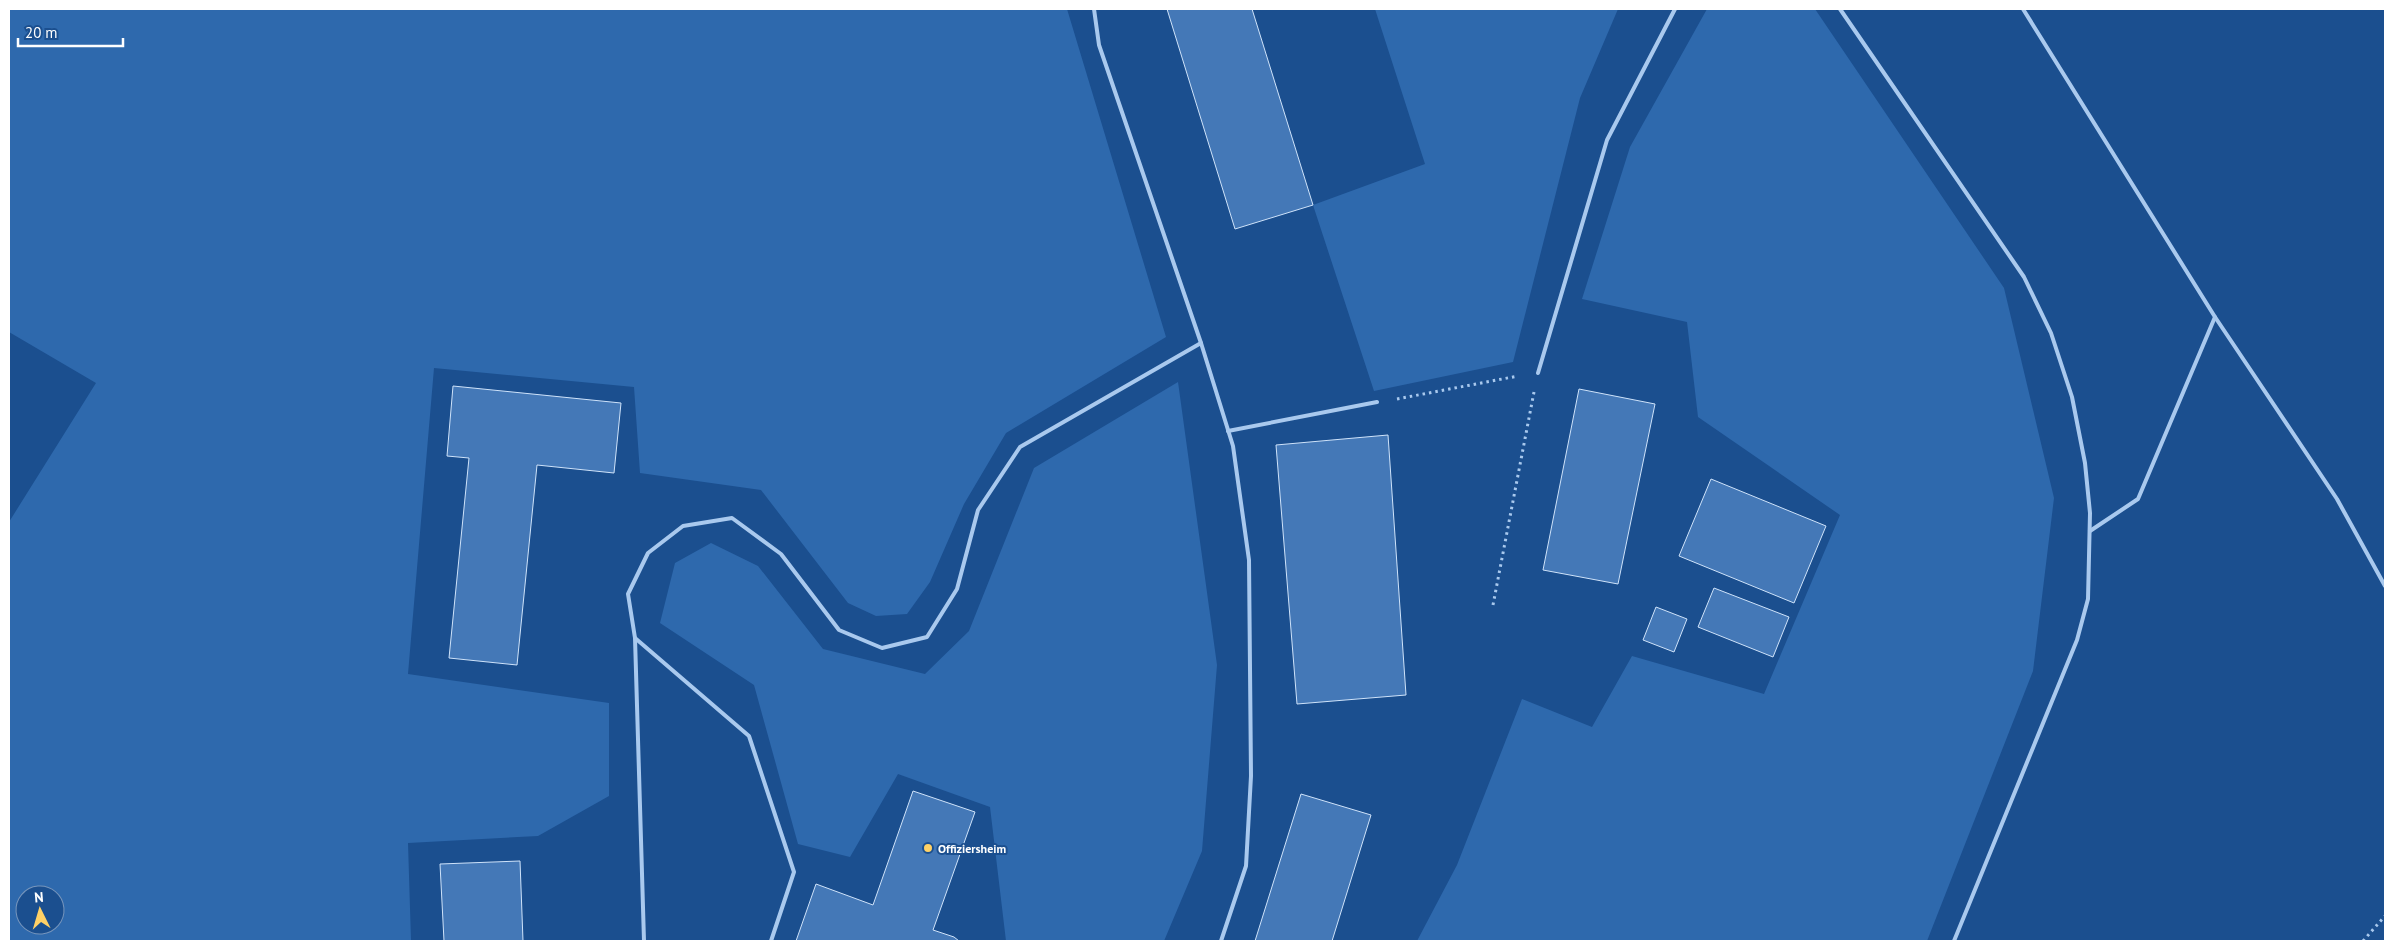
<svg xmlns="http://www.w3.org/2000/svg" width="2394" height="950" font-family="'PT Sans',sans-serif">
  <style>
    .green { fill: #2e69ad; fill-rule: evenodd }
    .building { fill: #4478b7; stroke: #cfe3fa }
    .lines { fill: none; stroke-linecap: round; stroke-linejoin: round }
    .path { stroke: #a9c9ee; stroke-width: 3; stroke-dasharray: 2.5 4; stroke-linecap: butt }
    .lane { stroke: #a9c9ee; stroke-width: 4 }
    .poi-dot { fill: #ffd166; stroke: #1b4f8f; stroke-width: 2 }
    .labels { text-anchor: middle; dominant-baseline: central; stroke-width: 4; stroke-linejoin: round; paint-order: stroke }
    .poi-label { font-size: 12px; font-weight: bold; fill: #fff; stroke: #1b4f8f; text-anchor: start }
  </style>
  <rect width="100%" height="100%" fill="#1b4f8f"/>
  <!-- green -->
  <g class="green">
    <path d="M9,9H1067L1166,337L1006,433L964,504L930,582L907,614L876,616L848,603L761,490L640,473L634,387L434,368L408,674L609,703V796L538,836L408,843L411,941H9V522L96,383L9,332ZM25,895H55V925H25Z"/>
    <polygon points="1375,9 1618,9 1580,98 1513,362 1374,391 1313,205 1425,164"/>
    <polygon points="1707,9 1815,9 2004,288 2054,498 2033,671 1927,941 1417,941 1457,865 1522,699 1592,727 1632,656 1764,694 1840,515 1698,417 1687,322 1582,299 1630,147"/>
    <polygon points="1178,382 1217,665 1202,851 1164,941 1006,941 990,807 898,774 850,857 798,844 754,685 660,623 675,563 711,543 758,566 823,649 925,674 969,631 1034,468"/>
  </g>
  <!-- building -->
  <g class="building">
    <polygon points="1167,9 1252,9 1313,205 1235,229"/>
    <polygon points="453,386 621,403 614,473 537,465 517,665 449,658 469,458 447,456"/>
    <polygon points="1579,389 1655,404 1618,584 1543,570"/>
    <polygon points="1388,435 1406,695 1297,704 1276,445"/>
    <polygon points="1711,479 1826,526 1794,603 1679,556"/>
    <polygon points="1714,588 1789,617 1773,657 1698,627"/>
    <polygon points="1656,607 1687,619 1674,652 1643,640"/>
    <polygon points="913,791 975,812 933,930 954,937 959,941 796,941 816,884 873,905"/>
    <polygon points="1301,794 1371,815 1332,941 1255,941"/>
    <polygon points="520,861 523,941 444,941 440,864"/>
  </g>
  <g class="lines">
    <!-- path -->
    <g class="path">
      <polyline points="1397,399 1518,376"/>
      <polyline points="1493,605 1534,392"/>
      <polyline points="2363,941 2385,916"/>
    </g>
    <!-- lane -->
    <g class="lane">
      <polyline points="1094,9 1099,45 1201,343 1233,446 1249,560 1251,776 1246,866 1221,941"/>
      <polyline points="1840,9 2024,277 2051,333 2072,397 2085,463 2090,513 2088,599 2077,640 1954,941"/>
      <polyline points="2023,9 2215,317 2337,499 2385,586"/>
      <polyline points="1538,373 1607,140 1675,9"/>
      <polyline points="1228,431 1377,402"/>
      <polyline points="2090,531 2138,499 2215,317"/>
      <polyline points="635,638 749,736 794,872 771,941"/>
      <polyline points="644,941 635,638 628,594 648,553 683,526 732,518 781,554 839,630 882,648 927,637 957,589 978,510 1020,447 1201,343"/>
    </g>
  </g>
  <!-- markers -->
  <circle class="poi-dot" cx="928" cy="848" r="5"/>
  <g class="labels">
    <!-- poi labels -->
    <g class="poi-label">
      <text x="938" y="848">Offiziersheim</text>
    </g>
  </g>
  <!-- border -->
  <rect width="2394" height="950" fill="none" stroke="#ffffff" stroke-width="20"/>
  <!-- north arrow -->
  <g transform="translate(40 910) rotate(355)"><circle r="24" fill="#1b4f8f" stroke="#7695bc"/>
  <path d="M0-4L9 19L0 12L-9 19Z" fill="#ffd166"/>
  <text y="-8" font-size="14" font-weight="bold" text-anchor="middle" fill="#ffffff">N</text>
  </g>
  <!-- scale -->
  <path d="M18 38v8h105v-8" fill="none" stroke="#ffffff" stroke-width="2.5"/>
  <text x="25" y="38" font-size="15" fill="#ffffff" stroke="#1b4f8f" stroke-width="4" paint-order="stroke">20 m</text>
</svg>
